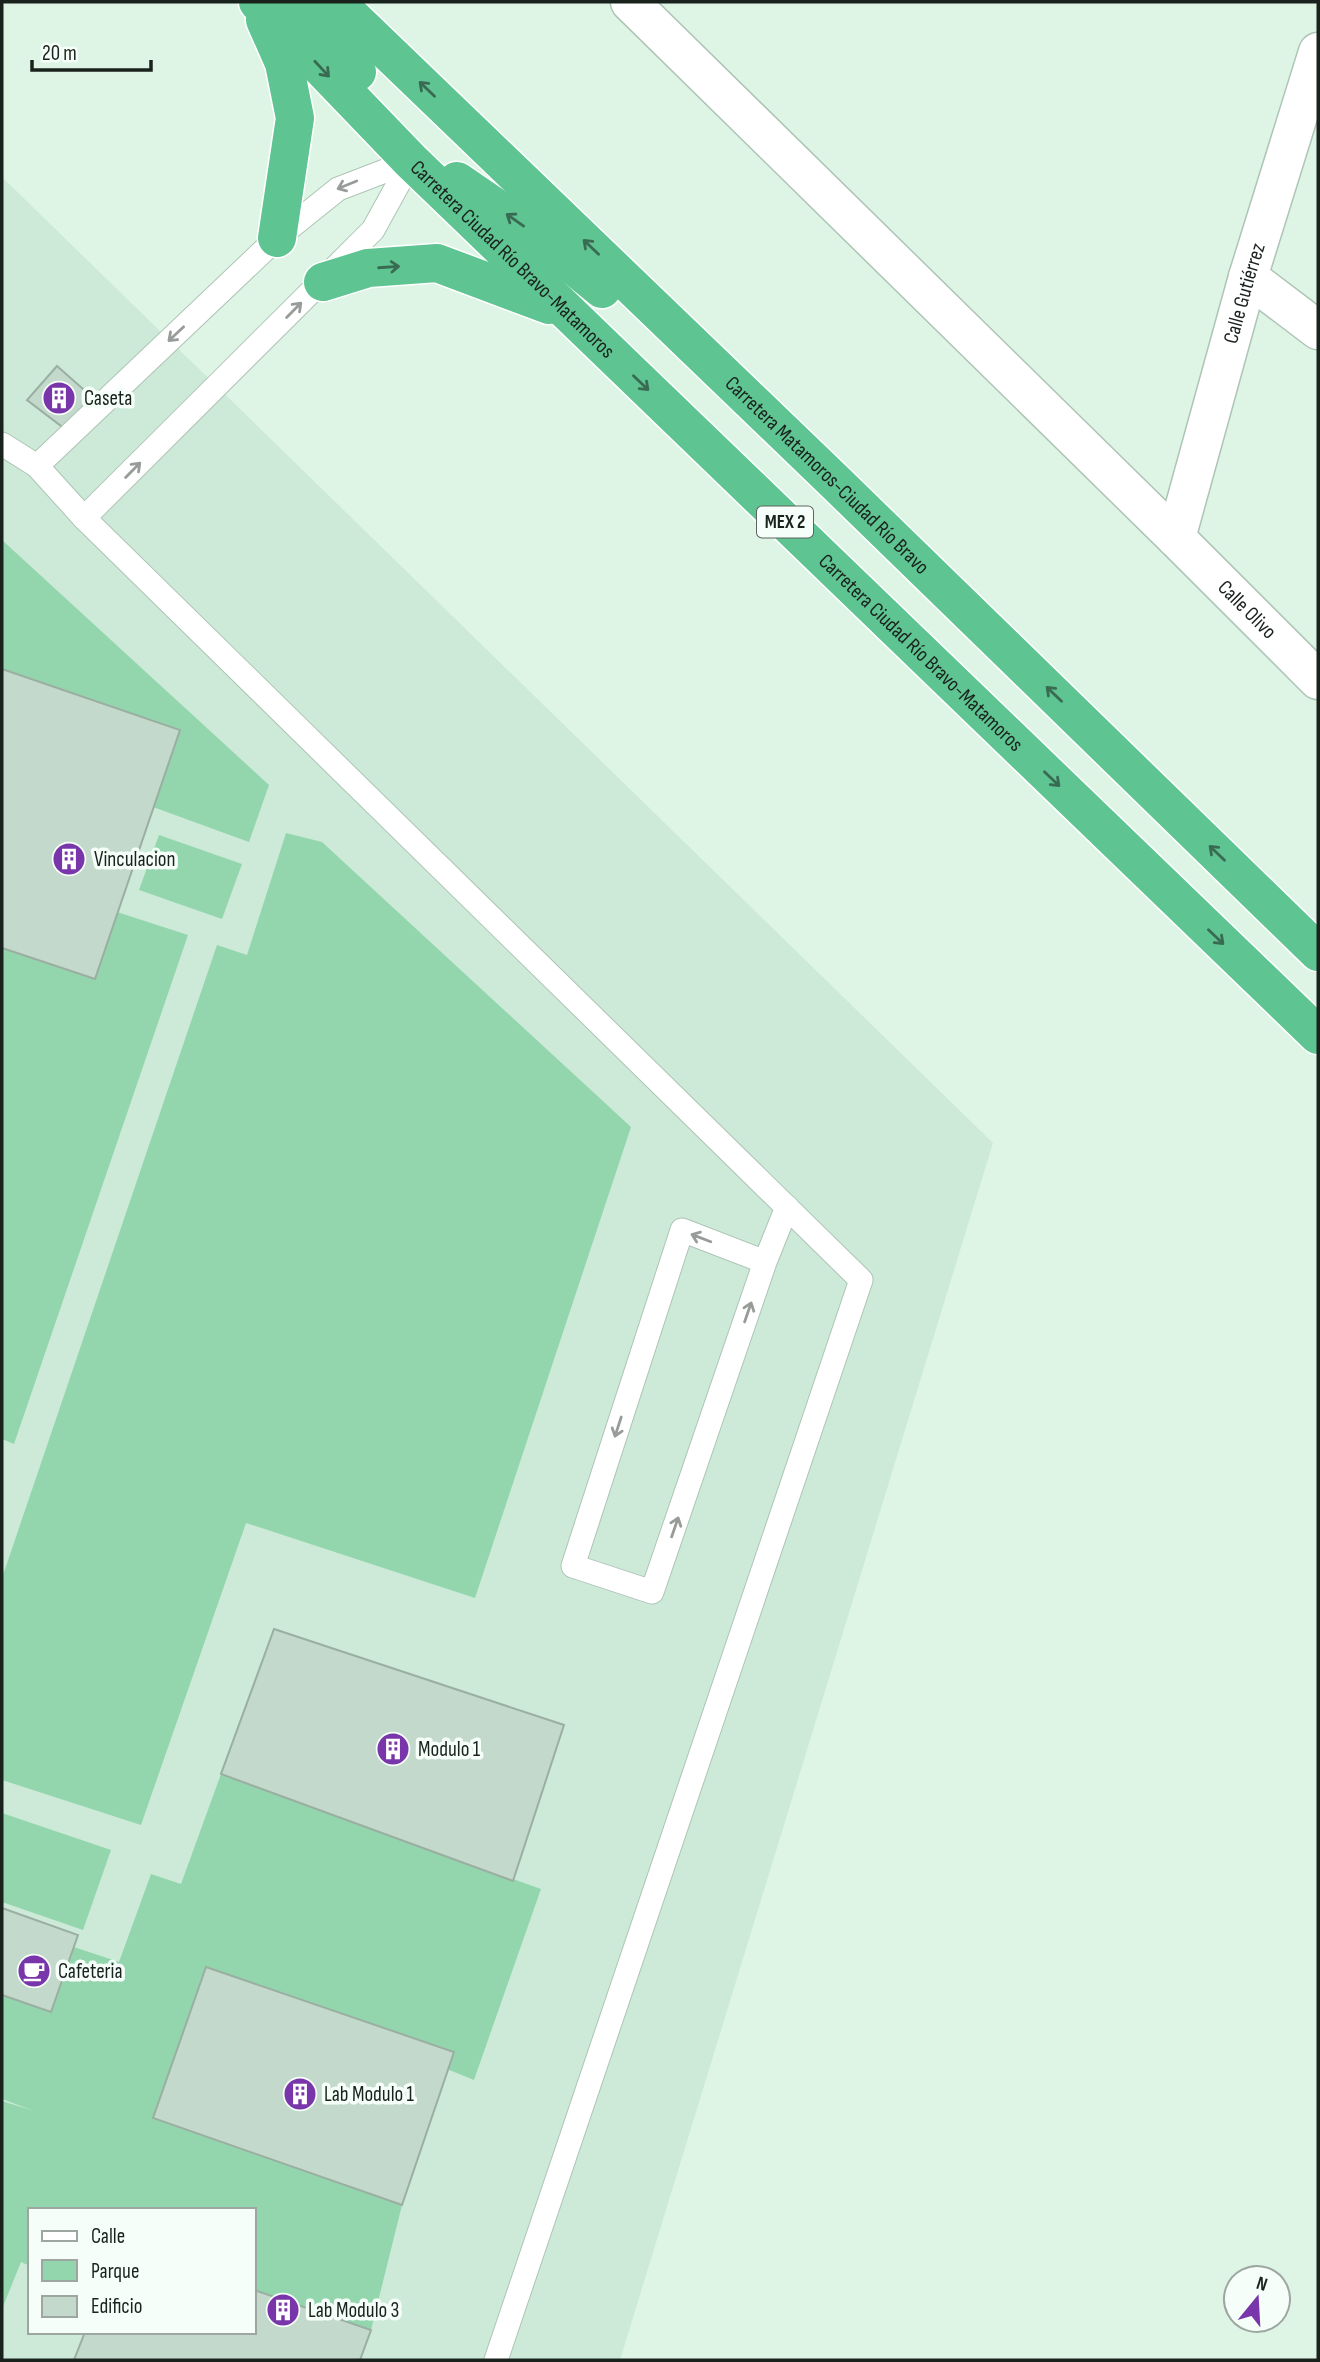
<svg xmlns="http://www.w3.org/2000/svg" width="1320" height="2362" font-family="'Sofia Sans Condensed',sans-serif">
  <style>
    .built { fill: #ccead7; fill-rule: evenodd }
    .green { fill: #93d6ae }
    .building { fill: #c3d9cb; stroke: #9aafa1; stroke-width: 2 }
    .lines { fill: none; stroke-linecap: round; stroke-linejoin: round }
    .service-casing { stroke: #aec4b6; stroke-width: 25 }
    .minor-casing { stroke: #aec4b6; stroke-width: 41 }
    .trunk-casing { stroke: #fff; stroke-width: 41 }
    .service { stroke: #fff; stroke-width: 23 }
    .minor { stroke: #fff; stroke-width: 38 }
    .trunk { stroke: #5ec492; stroke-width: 38 }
    .oneway { stroke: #396b52 }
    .oneway2 { stroke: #989c99 }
    .labels { text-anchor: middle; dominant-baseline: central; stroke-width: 7; stroke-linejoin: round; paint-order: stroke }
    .shield { fill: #f5fef8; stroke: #5c645f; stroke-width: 2 }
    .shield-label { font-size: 19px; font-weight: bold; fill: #1a221d }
    .street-label { font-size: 21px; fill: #1a221d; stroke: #f5fef8 }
    .poi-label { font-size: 21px; fill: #1a221d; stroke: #f5fef8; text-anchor: start }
  </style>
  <rect width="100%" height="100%" fill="#def5e6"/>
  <!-- built -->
  <path class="built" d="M2,177L993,1143L620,2360H2ZM30,2210H254V2332H30Z"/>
  <!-- green -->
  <g class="green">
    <polygon points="2,540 269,785 249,842 153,807 180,730 2,669"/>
    <polygon points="286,833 322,842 631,1127 475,1598 246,1523 141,1825 2,1780 2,1578 217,945 247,955"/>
    <polygon points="159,835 242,864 222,919 139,890"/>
    <polygon points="117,912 188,935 14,1444 2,1439 2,948 95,979"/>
    <polygon points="221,1774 541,1889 474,2080 447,2069 153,2118 402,2205 371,2330 254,2290 254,2210 30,2210 30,2266 21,2262 2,2309 2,2101 34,2111 2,2099 2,1995 51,2012 74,1947 119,1962 151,1874 181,1884"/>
    <polygon points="2,1813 111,1850 83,1930 2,1902"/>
  </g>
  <!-- building -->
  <g class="building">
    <polygon points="57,366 91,396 65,429 27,400"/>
    <polygon points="2,669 180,730 95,979 2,948"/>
    <polygon points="274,1629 564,1725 513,1881 221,1774"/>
    <polygon points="2,1908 78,1935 51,2012 2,1995"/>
    <polygon points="206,1967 454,2052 402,2205 153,2118"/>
    <polygon points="254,2290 371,2330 360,2360 74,2360 85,2332 254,2332"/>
  </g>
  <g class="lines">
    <defs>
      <g id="service">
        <polyline points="2,444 37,466 84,518 861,1280 496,2360"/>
        <polyline points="37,466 277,238 338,189 411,161"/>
        <polyline points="84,518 373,230 411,161"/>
        <polyline points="765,1262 682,1230 573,1566 652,1592 765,1262 787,1207"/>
      </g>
      <g id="minor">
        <path id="s1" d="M630,2L1176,538L1318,680"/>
        <polyline points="1248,277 1318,330"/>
        <path id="s2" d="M1176,538L1248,277L1318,52"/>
      </g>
      <g id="trunk">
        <path id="s3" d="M258,2L411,161L1318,1035"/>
        <polyline points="298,2 357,72"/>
        <path id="s4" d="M336,2L833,480L1318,952"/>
        <polyline points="265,20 284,63 295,118 277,238"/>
        <polyline points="457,181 536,235 602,289"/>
        <polyline points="323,282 368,268 437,263 549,305"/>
      </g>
    </defs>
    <!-- service casing -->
    <use href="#service" class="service-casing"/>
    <!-- minor casing -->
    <use href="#minor" class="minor-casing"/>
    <!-- trunk casing -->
    <use href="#trunk" class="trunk-casing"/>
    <!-- service -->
    <use href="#service" class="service"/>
    <!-- minor -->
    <use href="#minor" class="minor"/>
    <!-- trunk -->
    <use href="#trunk" class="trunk"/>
  </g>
  <!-- one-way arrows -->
  <defs><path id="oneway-shaft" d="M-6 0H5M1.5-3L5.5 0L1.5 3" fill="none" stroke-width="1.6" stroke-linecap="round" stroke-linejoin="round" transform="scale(1.75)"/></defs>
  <g class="oneway">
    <use href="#oneway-shaft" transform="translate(322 69) rotate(47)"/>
    <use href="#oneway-shaft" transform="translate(427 89) rotate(-136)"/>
    <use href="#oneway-shaft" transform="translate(515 220) rotate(-145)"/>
    <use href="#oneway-shaft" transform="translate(591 247) rotate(-136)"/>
    <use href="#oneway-shaft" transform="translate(389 267) rotate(-4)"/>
    <use href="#oneway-shaft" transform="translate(641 383) rotate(44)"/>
    <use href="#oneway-shaft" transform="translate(1054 694) rotate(-136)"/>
    <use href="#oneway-shaft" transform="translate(1052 779) rotate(44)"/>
    <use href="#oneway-shaft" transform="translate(1217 853) rotate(-136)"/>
    <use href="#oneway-shaft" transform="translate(1216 937) rotate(44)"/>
  </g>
  <g class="oneway2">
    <use href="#oneway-shaft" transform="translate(347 185) rotate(158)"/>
    <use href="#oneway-shaft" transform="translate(294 310) rotate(-45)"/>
    <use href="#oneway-shaft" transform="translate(176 334) rotate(137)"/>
    <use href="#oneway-shaft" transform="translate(133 470) rotate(-45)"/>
    <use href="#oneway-shaft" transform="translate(701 1238) rotate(-159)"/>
    <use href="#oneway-shaft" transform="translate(748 1312) rotate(-71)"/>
    <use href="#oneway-shaft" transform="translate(618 1427) rotate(108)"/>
    <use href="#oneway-shaft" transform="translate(675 1527) rotate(-71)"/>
  </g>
  <!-- icons -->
  <defs>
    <symbol id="building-disc" viewBox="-11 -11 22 22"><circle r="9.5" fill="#7936aa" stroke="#f5fef8"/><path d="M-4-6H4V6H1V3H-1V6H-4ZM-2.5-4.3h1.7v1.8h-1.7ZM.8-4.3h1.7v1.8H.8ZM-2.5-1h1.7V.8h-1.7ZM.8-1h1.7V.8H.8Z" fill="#fff"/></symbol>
    <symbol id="cafe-disc" viewBox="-11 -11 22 22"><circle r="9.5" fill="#7936aa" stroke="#f5fef8"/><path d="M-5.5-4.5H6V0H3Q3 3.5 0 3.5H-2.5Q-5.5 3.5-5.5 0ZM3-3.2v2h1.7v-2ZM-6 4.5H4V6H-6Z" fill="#fff"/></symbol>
  </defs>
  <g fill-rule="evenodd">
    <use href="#building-disc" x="40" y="379" width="38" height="38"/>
    <use href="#building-disc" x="50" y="840" width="38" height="38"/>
    <use href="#building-disc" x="374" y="1730" width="38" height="38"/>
    <use href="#cafe-disc" x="15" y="1952" width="38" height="38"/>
    <use href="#building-disc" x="281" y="2075" width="38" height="38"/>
    <use href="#building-disc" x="264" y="2291" width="38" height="38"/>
  </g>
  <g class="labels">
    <!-- shield labels -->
    <rect class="shield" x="757" y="506.5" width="56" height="31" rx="5"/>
    <g class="shield-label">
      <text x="785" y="522">MEX 2</text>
    </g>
    <!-- street labels -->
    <g class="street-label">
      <text stroke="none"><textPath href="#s3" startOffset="362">Carretera Ciudad Río Bravo-Matamoros</textPath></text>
      <text stroke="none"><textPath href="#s2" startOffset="254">Calle Gutiérrez</textPath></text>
      <text stroke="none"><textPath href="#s4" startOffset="682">Carretera Matamoros-Ciudad Río Bravo</textPath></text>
      <text stroke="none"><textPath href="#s1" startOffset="866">Calle Olivo</textPath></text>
      <text stroke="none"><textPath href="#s3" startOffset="929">Carretera Ciudad Río Bravo-Matamoros</textPath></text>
    </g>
    <!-- poi labels -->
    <g class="poi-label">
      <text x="84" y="398">Caseta</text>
      <text x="94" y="859">Vinculacion</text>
      <text x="418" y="1749">Modulo 1</text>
      <text x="58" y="1971">Cafeteria</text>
      <text x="324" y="2094">Lab Modulo 1</text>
      <text x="308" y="2310">Lab Modulo 3</text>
    </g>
  </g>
  <!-- border -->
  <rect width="1320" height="2362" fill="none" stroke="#1a221d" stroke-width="7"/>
  <!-- legend -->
  <rect x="28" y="2208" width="228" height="126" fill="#f5fef8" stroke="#9da6a0" stroke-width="2"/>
  <rect x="42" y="2231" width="35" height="10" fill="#ffffff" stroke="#9da6a0" stroke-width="2"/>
  <text x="91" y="2243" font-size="21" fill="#1a221d">Calle</text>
  <rect x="42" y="2260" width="35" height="21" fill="#93d6ae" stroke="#9da6a0" stroke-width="2"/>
  <text x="91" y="2278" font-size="21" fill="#1a221d">Parque</text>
  <rect x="42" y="2296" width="35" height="21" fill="#c3d9cb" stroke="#9da6a0" stroke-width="2"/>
  <text x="91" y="2313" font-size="21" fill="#1a221d">Edificio</text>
  <!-- north arrow -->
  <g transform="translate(1257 2299) rotate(18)"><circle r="33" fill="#f5fef8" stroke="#9da6a0" stroke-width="2"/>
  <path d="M0-5L12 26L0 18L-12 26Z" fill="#7936aa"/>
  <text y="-10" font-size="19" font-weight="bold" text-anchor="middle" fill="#1a221d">N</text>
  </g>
  <!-- scale -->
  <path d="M32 60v10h119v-10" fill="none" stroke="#1a221d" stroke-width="3.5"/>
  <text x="42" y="60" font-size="21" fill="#1a221d" stroke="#f5fef8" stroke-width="5" paint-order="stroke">20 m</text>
</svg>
